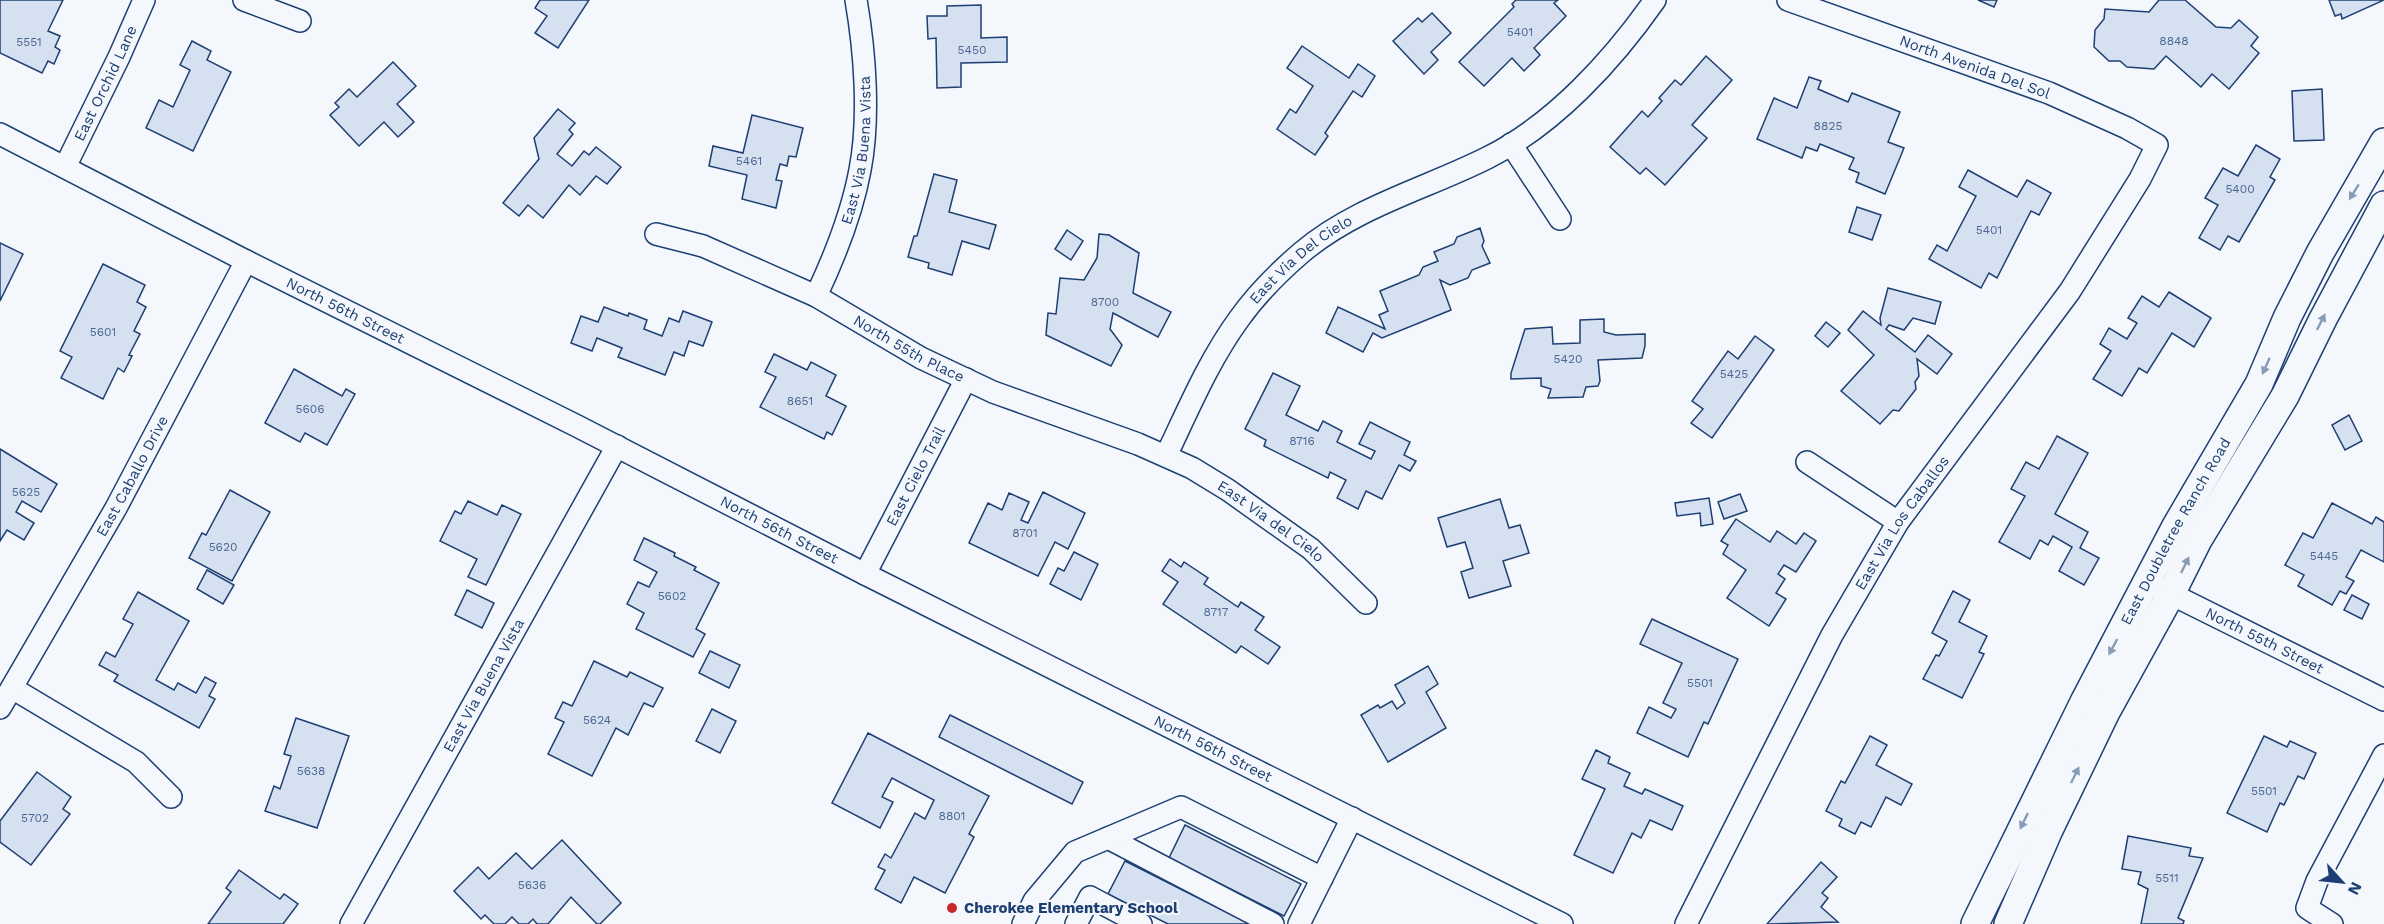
<svg xmlns="http://www.w3.org/2000/svg" width="2384" height="924" font-family="'Work Sans',sans-serif">
  <style>
    .building { fill: #d5e0f0; stroke: #1d3f73; stroke-width: 1.5 }
    .lines { fill: none; stroke-linecap: round; stroke-linejoin: round }
    .minor-casing { stroke: #1d3f73; stroke-width: 24 }
    .major-casing { stroke: #1d3f73; stroke-width: 30 }
    .minor { stroke: #f4f7fb; stroke-width: 21 }
    .major { stroke: #f4f7fb; stroke-width: 27 }
    .oneway { fill: #889bb7 }
    .poi-dot { fill: #c62828; stroke: #f4f7fb; stroke-width: 2 }
    .labels { text-anchor: middle; dominant-baseline: central; stroke-width: 4.5; stroke-linejoin: round; paint-order: stroke }
    .number-label { font-size: 12px; fill: #4b6792 }
    .street-label { font-size: 15px; fill: #1d3f73; stroke: #f4f7fb }
    .poi-label { font-size: 15px; font-weight: bold; fill: #1d3f73; stroke: #f4f7fb; text-anchor: start }
  </style>
  <rect width="100%" height="100%" fill="#f4f7fb"/>
  <!-- building -->
  <g class="building">
    <polygon points="0,0 63,0 48,31 60,36 55,47 60,50 54,64 48,61 42,73 0,53"/>
    <polygon points="540,0 589,0 558,48 535,33 547,16 535,8"/>
    <polygon points="1516,0 1558,0 1554,3 1566,16 1534,48 1540,55 1524,71 1512,58 1484,86 1459,62 1514,7 1512,4"/>
    <polygon points="1978,0 1997,0 1994,7"/>
    <polygon points="2159,0 2185,0 2216,27 2231,28 2239,20 2258,37 2251,46 2259,53 2229,89 2212,74 2201,87 2166,56 2154,69 2127,67 2120,61 2109,61 2094,47 2095,30 2104,19 2105,9 2149,12"/>
    <polygon points="2329,0 2384,0 2342,19 2341,14 2335,16"/>
    <polygon points="981,5 981,38 1007,37 1007,62 961,63 961,87 937,88 936,38 928,39 927,16 947,16 947,6"/>
    <polygon points="1432,13 1451,33 1431,52 1438,60 1424,74 1393,41 1418,18 1422,22"/>
    <polygon points="192,41 211,51 207,60 231,72 193,151 146,128 159,100 173,107 190,70 180,65"/>
    <polygon points="1302,46 1349,78 1358,64 1375,76 1362,97 1353,91 1325,133 1328,136 1315,155 1277,129 1290,109 1296,113 1313,86 1287,68"/>
    <polygon points="1706,56 1732,80 1692,125 1707,138 1665,185 1646,168 1640,174 1610,147 1642,111 1648,117 1662,101 1659,98 1675,80 1681,85"/>
    <polygon points="393,62 416,86 397,104 414,122 398,137 384,122 359,146 330,115 339,107 335,103 349,89 357,97"/>
    <polygon points="1809,77 1821,81 1818,89 1848,102 1852,93 1900,112 1888,142 1904,148 1885,194 1856,182 1859,173 1849,169 1854,158 1820,144 1817,151 1806,147 1802,158 1757,139 1774,98 1797,108"/>
    <polygon points="2322,89 2324,140 2294,141 2292,91"/>
    <polygon points="558,109 575,123 569,130 573,134 557,154 572,166 584,151 589,155 596,147 621,167 607,184 596,176 580,195 569,185 543,218 528,205 519,216 503,203 539,159 534,138"/>
    <polygon points="752,115 803,128 796,157 789,156 787,166 780,164 776,180 782,181 776,208 742,199 747,175 709,166 713,146 743,153"/>
    <polygon points="2256,145 2280,159 2270,177 2275,180 2239,242 2228,236 2220,250 2199,238 2218,205 2205,198 2223,168 2238,176"/>
    <polygon points="1968,170 2017,197 2027,180 2051,193 2039,215 2031,211 1997,278 1989,273 1981,288 1929,259 1937,245 1947,251 1976,196 1959,187"/>
    <polygon points="934,174 957,180 949,212 996,225 989,249 962,241 952,275 928,268 929,263 908,257 914,236 917,236"/>
    <polygon points="1857,207 1881,215 1872,240 1849,232"/>
    <polygon points="1480,228 1484,241 1482,246 1490,263 1472,270 1468,278 1450,285 1440,280 1451,310 1382,338 1373,333 1363,352 1326,333 1338,307 1385,329 1379,315 1388,311 1380,291 1419,275 1423,267 1438,261 1434,252 1454,244 1457,237"/>
    <polygon points="1067,230 1083,241 1071,260 1055,249"/>
    <polygon points="1099,234 1109,235 1139,253 1133,293 1171,312 1158,337 1113,313 1110,329 1122,345 1111,366 1046,335 1048,313 1056,314 1060,278 1084,280 1097,258"/>
    <polygon points="0,243 23,254 0,301"/>
    <polygon points="103,264 145,285 137,302 146,307 134,331 140,334 129,355 132,356 124,372 118,368 103,399 61,378 72,357 60,351"/>
    <polygon points="1888,288 1941,302 1935,324 1913,318 1904,330 1889,325 1886,329 1915,352 1928,335 1952,354 1937,374 1917,359 1919,376 1915,382 1916,389 1899,411 1893,410 1880,424 1841,391 1874,355 1848,330 1863,311 1881,325 1880,318"/>
    <polygon points="2169,292 2211,318 2194,347 2172,333 2147,373 2139,368 2122,396 2093,379 2111,351 2100,344 2109,328 2127,339 2137,323 2128,318 2142,296 2159,307"/>
    <polygon points="604,307 628,316 629,313 647,320 644,329 662,336 669,318 679,322 683,311 712,322 703,346 689,341 684,356 674,352 665,375 618,357 622,348 597,338 592,351 571,343 581,316 598,322"/>
    <polygon points="1604,319 1604,332 1616,335 1645,334 1645,346 1642,358 1598,360 1600,381 1598,386 1586,387 1583,397 1548,398 1551,389 1541,386 1541,378 1511,379 1511,373 1525,329 1552,327 1553,344 1580,343 1580,320"/>
    <polygon points="1826,322 1840,333 1828,347 1815,336"/>
    <polygon points="1755,336 1774,350 1712,438 1691,423 1703,409 1692,401 1728,351 1738,359"/>
    <polygon points="774,354 807,370 811,362 836,375 826,396 846,406 832,435 827,432 824,439 760,407 776,377 765,372"/>
    <polygon points="294,369 342,396 346,389 355,394 327,445 305,433 300,442 265,423"/>
    <polygon points="1273,373 1300,386 1286,415 1318,431 1323,421 1342,431 1337,442 1371,459 1375,451 1359,444 1370,422 1410,442 1404,455 1416,461 1410,471 1399,465 1382,499 1366,491 1358,509 1337,498 1346,480 1330,472 1328,478 1264,446 1266,440 1245,429"/>
    <polygon points="2349,415 2362,441 2345,450 2332,425"/>
    <polygon points="2057,436 2088,453 2055,514 2088,532 2080,548 2099,558 2084,585 2059,571 2072,547 2053,536 2048,545 2040,540 2030,559 1999,542 2025,496 2011,489 2026,462 2039,469"/>
    <polygon points="0,449 57,484 41,512 22,501 16,512 34,523 24,540 7,530 0,541"/>
    <polygon points="230,490 270,512 232,581 189,558 202,533 206,535"/>
    <polygon points="1043,492 1085,513 1068,549 1055,542 1038,576 969,543 988,503 1002,510 1009,493 1029,502 1021,520 1028,523"/>
    <polygon points="1740,494 1747,511 1724,519 1718,502"/>
    <polygon points="1709,498 1713,524 1701,526 1700,513 1677,516 1675,503"/>
    <polygon points="1500,499 1509,528 1520,525 1529,553 1503,561 1511,586 1469,598 1461,572 1473,568 1465,542 1447,547 1438,518"/>
    <polygon points="468,501 497,515 502,505 521,514 486,585 468,577 477,559 440,541 455,511 461,514"/>
    <polygon points="2332,503 2372,524 2376,517 2384,522 2384,562 2361,550 2346,577 2354,581 2346,594 2340,591 2332,605 2298,586 2304,575 2285,565 2303,533 2313,538"/>
    <polygon points="1736,519 1770,542 1777,531 1796,544 1804,533 1816,541 1796,572 1784,565 1778,574 1785,579 1776,593 1786,599 1769,626 1727,598 1746,570 1723,554 1728,545 1721,541"/>
    <polygon points="644,538 675,553 674,556 696,567 694,570 719,583 696,629 705,634 693,657 636,629 644,613 627,604 638,582 649,587 657,572 634,560"/>
    <polygon points="1074,552 1098,564 1081,600 1050,584 1058,568 1064,571"/>
    <polygon points="1170,559 1181,567 1184,562 1208,578 1204,584 1238,607 1241,602 1264,617 1255,630 1280,647 1268,664 1241,646 1236,653 1163,604 1178,582 1162,571"/>
    <polygon points="207,570 234,585 223,604 197,589"/>
    <polygon points="467,590 494,603 482,628 455,615"/>
    <polygon points="1953,591 1970,600 1959,622 1987,636 1979,652 1984,654 1962,698 1923,679 1936,655 1939,656 1947,641 1932,633"/>
    <polygon points="138,592 189,621 156,680 174,690 178,683 196,693 205,677 216,683 209,696 215,699 199,728 114,681 118,675 99,665 106,652 115,657 133,624 123,619"/>
    <polygon points="2352,595 2369,604 2362,619 2344,610"/>
    <polygon points="1652,619 1738,659 1708,724 1704,722 1688,757 1637,733 1649,707 1671,718 1676,709 1663,703 1682,663 1640,644"/>
    <polygon points="710,651 740,665 729,688 699,673"/>
    <polygon points="594,661 627,677 630,672 663,688 653,707 644,703 628,735 616,728 592,776 548,754 564,722 555,718 563,702 572,706"/>
    <polygon points="1428,666 1438,684 1426,692 1446,728 1388,762 1361,715 1378,705 1380,708 1392,701 1397,709 1405,703 1395,685"/>
    <polygon points="712,709 736,721 720,753 696,741"/>
    <polygon points="950,715 1083,782 1072,804 939,737"/>
    <polygon points="296,718 349,736 317,828 265,811 274,786 280,789 291,756 284,754"/>
    <polygon points="868,733 989,796 969,834 974,837 945,893 914,877 901,903 875,889 885,870 878,867 885,854 891,858 915,813 925,819 934,800 892,778 882,797 893,802 880,828 832,803"/>
    <polygon points="1870,736 1887,745 1876,765 1912,784 1901,805 1886,797 1871,827 1861,822 1855,834 1839,826 1842,819 1826,811 1841,781 1845,783"/>
    <polygon points="2264,736 2287,747 2290,741 2316,753 2304,779 2298,776 2284,805 2280,803 2267,832 2227,813"/>
    <polygon points="1596,750 1610,757 1608,763 1630,773 1624,786 1642,794 1645,789 1683,806 1672,830 1650,820 1641,838 1632,833 1613,873 1574,855 1605,789 1582,779"/>
    <polygon points="37,772 71,797 63,809 70,814 31,865 0,842 0,821"/>
    <polygon points="1185,825 1301,884 1284,916 1169,858"/>
    <polygon points="2128,836 2191,848 2189,856 2203,858 2178,918 2184,921 2183,924 2141,924 2148,889 2138,884 2141,872 2122,869"/>
    <polygon points="562,840 621,903 600,924 597,924 571,897 548,924 537,924 533,919 528,924 519,924 512,917 505,924 494,924 485,915 481,919 454,891 478,867 489,879 516,853 532,869"/>
    <polygon points="1125,861 1250,924 1168,924 1108,894"/>
    <polygon points="1821,862 1837,877 1822,893 1828,898 1821,907 1838,922 1767,924"/>
    <polygon points="239,870 280,899 284,894 298,904 283,924 208,924 231,892 226,888"/>
  </g>
  <g class="lines">
    <defs>
      <g id="minor">
        <polyline points="244,0 300,21"/>
        <path id="s1" d="M0,134L246,261L577,426L865,574L1562,924"/>
        <polyline points="1511,144 1560,219"/>
        <path id="s2" d="M65,167L119,57L144,0"/>
        <path id="s3" d="M656,234L703,246L816,296L921,358L993,392L1138,444L1192,468L1228,490L1311,549L1366,603"/>
        <path id="s4" d="M816,296C835,256 852,213 860,170C870,118 865,52 856,0"/>
        <path id="s5" d="M1166,456C1188,410 1209,360 1239,319C1256,295 1279,272 1301,253C1355,207 1425,189 1487,158C1554,125 1613,60 1655,0"/>
        <polyline points="1807,462 1898,522"/>
        <path id="s6" d="M865,574L966,379"/>
        <path id="s7" d="M2159,588L2384,700"/>
        <polyline points="12,688 136,762 171,797"/>
        <path id="s8" d="M0,708L116,508L246,261"/>
        <polyline points="1108,838 1273,924"/>
        <path id="s9" d="M351,924L617,446"/>
        <polyline points="1023,924 1034,901 1075,852 1181,807 1322,878"/>
        <polyline points="1076,924 1090,897 1141,924"/>
        <polyline points="1299,924 1352,818"/>
        <path id="s10" d="M1686,924L1832,635L1898,522L2070,291L2140,179L2157,145L2127,128L2049,93L1788,0"/>
        <polyline points="2332,924 2307,908 2317,881 2384,755"/>
      </g>
      <g id="major">
        <path id="s11" d="M1975,924L2084,702L2176,526L2259,384L2287,318L2320,253L2384,142"/>
        <polyline points="2008,924 2048,832 2106,712 2171,594 2198,540 2285,396 2323,319 2384,205"/>
      </g>
    </defs>
    <!-- minor casing -->
    <use href="#minor" class="minor-casing"/>
    <!-- major casing -->
    <use href="#major" class="major-casing"/>
    <!-- minor -->
    <use href="#minor" class="minor"/>
    <!-- major -->
    <use href="#major" class="major"/>
  </g>
  <!-- one-way arrows -->
  <defs><path id="oneway-solid" d="M-6-.8H1V-3.2L6.5 0L1 3.2V.8H-6Z" transform="scale(1.5)"/></defs>
  <g class="oneway">
    <use href="#oneway-solid" transform="translate(2354 192) rotate(122)"/>
    <use href="#oneway-solid" transform="translate(2321 322) rotate(-63)"/>
    <use href="#oneway-solid" transform="translate(2266 366) rotate(114)"/>
    <use href="#oneway-solid" transform="translate(2185 565) rotate(-64)"/>
    <use href="#oneway-solid" transform="translate(2113 647) rotate(118)"/>
    <use href="#oneway-solid" transform="translate(2075 775) rotate(-64)"/>
    <use href="#oneway-solid" transform="translate(2024 821) rotate(116)"/>
  </g>
  <!-- markers -->
  <circle class="poi-dot" cx="952" cy="908" r="6"/>
  <g class="labels">
    <!-- number labels -->
    <g class="number-label">
      <text x="1520" y="32">5401</text>
      <text x="2174" y="41">8848</text>
      <text x="29" y="42">5551</text>
      <text x="972" y="50">5450</text>
      <text x="1828" y="126">8825</text>
      <text x="749" y="161">5461</text>
      <text x="2240" y="189">5400</text>
      <text x="1989" y="230">5401</text>
      <text x="1105" y="302">8700</text>
      <text x="103" y="332">5601</text>
      <text x="1568" y="359">5420</text>
      <text x="1734" y="374">5425</text>
      <text x="800" y="401">8651</text>
      <text x="310" y="409">5606</text>
      <text x="1302" y="441">8716</text>
      <text x="26" y="492">5625</text>
      <text x="1025" y="533">8701</text>
      <text x="223" y="547">5620</text>
      <text x="2324" y="556">5445</text>
      <text x="672" y="596">5602</text>
      <text x="1216" y="612">8717</text>
      <text x="1700" y="683">5501</text>
      <text x="597" y="720">5624</text>
      <text x="311" y="771">5638</text>
      <text x="2264" y="791">5501</text>
      <text x="952" y="816">8801</text>
      <text x="35" y="818">5702</text>
      <text x="2167" y="878">5511</text>
      <text x="532" y="885">5636</text>
    </g>
    <!-- street labels -->
    <g class="street-label">
      <text transform="translate(1975 67) rotate(20)">North Avenida Del Sol</text>
      <text stroke="none"><textPath href="#s2" startOffset="93">East Orchid Lane</textPath></text>
      <text stroke="none"><textPath href="#s4" startOffset="153">East Via Buena Vista</textPath></text>
      <text stroke="none"><textPath href="#s5" startOffset="242">East Via Del Cielo</textPath></text>
      <text stroke="none"><textPath href="#s1" startOffset="388">North 56th Street</textPath></text>
      <text stroke="none"><textPath href="#s3" startOffset="279">North 55th Place</textPath></text>
      <text stroke="none"><textPath href="#s8" startOffset="267">East Caballo Drive</textPath></text>
      <text stroke="none"><textPath href="#s6" startOffset="110">East Cielo Trail</textPath></text>
      <text stroke="none"><textPath href="#s3" startOffset="682">East Via del Cielo</textPath></text>
      <text stroke="none"><textPath href="#s10" startOffset="456">East Via Los Caballos</textPath></text>
      <text stroke="none"><textPath href="#s1" startOffset="874">North 56th Street</textPath></text>
      <text stroke="none"><textPath href="#s11" startOffset="441">East Doubletree Ranch Road</textPath></text>
      <text stroke="none"><textPath href="#s7" startOffset="118">North 55th Street</textPath></text>
      <text stroke="none"><textPath href="#s9" startOffset="273">East Via Buena Vista</textPath></text>
      <text stroke="none"><textPath href="#s1" startOffset="1360">North 56th Street</textPath></text>
    </g>
    <!-- poi labels -->
    <g class="poi-label">
      <text x="964" y="908">Cherokee Elementary School</text>
    </g>
  </g>
  <!-- north arrow -->
  <g transform="translate(2342 882) rotate(117)" stroke="#f4f7fb" stroke-width="4.5" paint-order="stroke">
  <path d="M0-4.5L10 22L0 15L-10 22Z" fill="#1d3f73"/>
  <text y="-9" font-size="16" font-weight="bold" text-anchor="middle" fill="#1d3f73">N</text>
  </g>
</svg>
